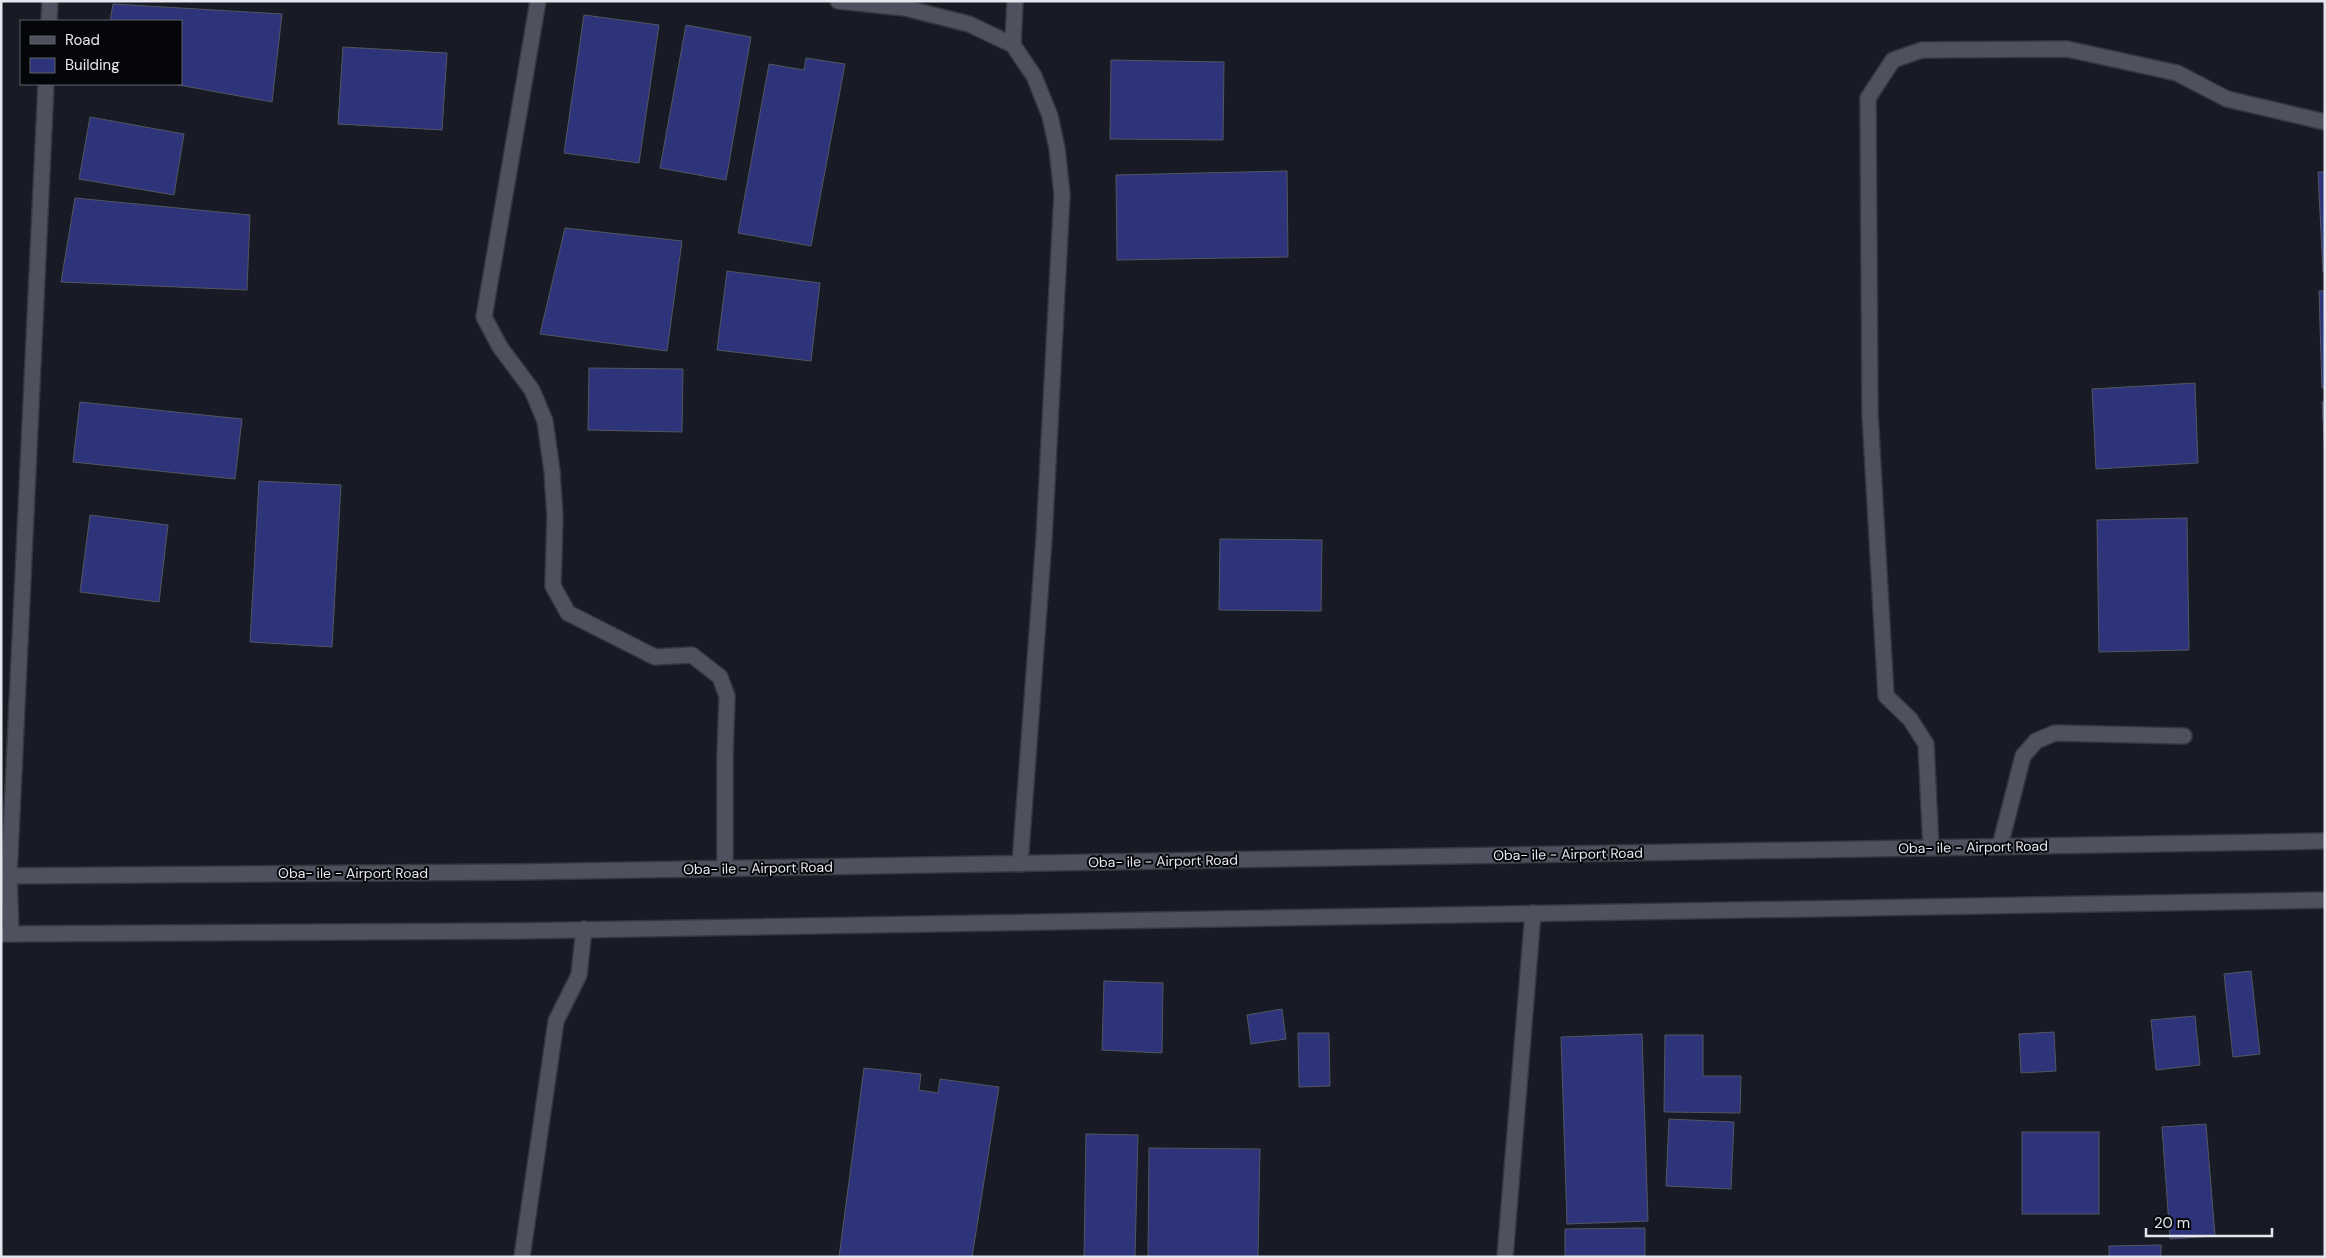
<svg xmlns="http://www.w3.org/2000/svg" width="2326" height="1258" font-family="'DM Sans',sans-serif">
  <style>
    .building { fill: #2d347a; stroke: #535662 }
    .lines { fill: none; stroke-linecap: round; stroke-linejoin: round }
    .street-casing { stroke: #36373f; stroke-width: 18 }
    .secondary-casing { stroke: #36373f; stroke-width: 18 }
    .street { stroke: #4e525e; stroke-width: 15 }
    .secondary { stroke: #4e525e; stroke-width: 15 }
    .labels { text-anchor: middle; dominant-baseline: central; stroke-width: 4; stroke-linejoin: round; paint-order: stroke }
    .street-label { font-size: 14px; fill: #e5e6ee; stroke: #05060a }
  </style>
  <rect width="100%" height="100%" fill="#181b25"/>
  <!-- building -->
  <g class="building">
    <polygon points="113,4 282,14 272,102 173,84 181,84 181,21 110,21"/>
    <polygon points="584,15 659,25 639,163 564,153"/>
    <polygon points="686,25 751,37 726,180 660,168"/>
    <polygon points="343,47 447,53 442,130 338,124"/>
    <polygon points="806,58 845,64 811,246 738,233 769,64 804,70"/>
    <polygon points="1111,60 1224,62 1223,140 1110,139"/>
    <polygon points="90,117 184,134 174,195 79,179"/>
    <polygon points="1287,171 1288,257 1117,260 1116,175"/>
    <polygon points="2318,172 2325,172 2325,272 2323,272"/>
    <polygon points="75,198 250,215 247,290 61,282"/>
    <polygon points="565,228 682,241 667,351 540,334"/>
    <polygon points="727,271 820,283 811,361 717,350"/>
    <polygon points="2319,291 2325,291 2325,388 2322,388"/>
    <polygon points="589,368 683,369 682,432 588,430"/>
    <polygon points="2195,383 2198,463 2096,469 2092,389"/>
    <polygon points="80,402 242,419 235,479 73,462"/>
    <polygon points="2322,402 2325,402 2325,457"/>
    <polygon points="259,481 341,485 332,647 250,642"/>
    <polygon points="90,515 168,525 159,602 80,592"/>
    <polygon points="2187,518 2189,650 2099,652 2097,520"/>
    <polygon points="1220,539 1322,540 1321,611 1219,610"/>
    <polygon points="2251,971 2260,1054 2233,1057 2224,974"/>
    <polygon points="1104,981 1163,983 1162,1053 1102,1050"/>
    <polygon points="1282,1009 1286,1039 1251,1044 1247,1015"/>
    <polygon points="2195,1016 2200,1065 2156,1070 2151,1020"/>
    <polygon points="2054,1032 2056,1071 2021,1073 2019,1034"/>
    <polygon points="1298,1033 1329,1033 1330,1086 1299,1087"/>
    <polygon points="1642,1034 1648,1221 1567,1224 1561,1037"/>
    <polygon points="1665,1035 1703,1035 1703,1076 1741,1076 1740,1113 1664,1112"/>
    <polygon points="864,1068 921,1074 919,1090 938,1093 940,1079 999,1087 972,1257 839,1257"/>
    <polygon points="1669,1119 1734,1122 1731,1189 1666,1186"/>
    <polygon points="2206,1124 2215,1236 2170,1239 2162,1127"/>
    <rect x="2022" y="1132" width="77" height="82"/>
    <polygon points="1086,1134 1138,1135 1135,1257 1084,1257"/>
    <polygon points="1149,1148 1260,1149 1258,1257 1148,1257"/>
    <polygon points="1645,1228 1645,1256 1565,1256 1565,1229"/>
    <polygon points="2161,1245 2161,1257 2109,1257 2109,1246"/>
  </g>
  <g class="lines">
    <defs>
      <g id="street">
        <polyline points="538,1 484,317 500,347 532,390 545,421 552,471 555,517 553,586 568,613 655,657 692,655 720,677 727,696 725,755 725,869"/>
        <polyline points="838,1 905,8 969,24 1013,45 1034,76 1050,116 1057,148 1062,194 1044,539 1020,864"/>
        <polyline points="49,21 50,1"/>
        <polyline points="1013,45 1015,1"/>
        <polyline points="2000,846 2023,756 2036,741 2055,733 2184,736"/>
        <polyline points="1931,848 1926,744 1910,719 1886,696 1870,414 1868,98 1893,60 1922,50 2067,49 2177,73 2227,99 2325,122"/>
        <polyline points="11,934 9,876 46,84"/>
        <polyline points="522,1257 556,1021 579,975 584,929"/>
        <polyline points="1505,1257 1533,913"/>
      </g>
      <g id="secondary">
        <polyline points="1,876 517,872 2325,841"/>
        <polyline points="1,934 517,931 2325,900"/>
      </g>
    </defs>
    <!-- street casing -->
    <use href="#street" class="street-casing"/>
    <!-- secondary casing -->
    <use href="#secondary" class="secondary-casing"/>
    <!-- street -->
    <use href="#street" class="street"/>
    <!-- secondary -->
    <use href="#secondary" class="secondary"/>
  </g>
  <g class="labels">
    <!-- street labels -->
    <g class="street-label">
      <text transform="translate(1973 847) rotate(-1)">Oba- ile - Airport Road</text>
      <text transform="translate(1568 854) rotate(-1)">Oba- ile - Airport Road</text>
      <text transform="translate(1163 861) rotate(-1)">Oba- ile - Airport Road</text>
      <text transform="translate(758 868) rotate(-1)">Oba- ile - Airport Road</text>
      <text x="353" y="873">Oba- ile - Airport Road</text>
    </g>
  </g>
  <!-- border -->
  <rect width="2326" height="1258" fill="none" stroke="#e5e6ee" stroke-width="5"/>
  <!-- legend -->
  <rect x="20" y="20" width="162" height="65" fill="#05060a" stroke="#5f6065"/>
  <rect x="30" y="36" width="25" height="8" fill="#4e525e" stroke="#5f6065"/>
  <text x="65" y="45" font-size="15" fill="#e5e6ee">Road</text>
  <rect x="30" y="58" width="25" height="15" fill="#2d347a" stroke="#5f6065"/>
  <text x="65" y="70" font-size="15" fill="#e5e6ee">Building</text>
  <!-- scale -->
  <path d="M2146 1228v8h126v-8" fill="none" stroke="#e5e6ee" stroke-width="2.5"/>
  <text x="2154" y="1228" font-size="15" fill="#e5e6ee" stroke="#05060a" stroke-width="4" paint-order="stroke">20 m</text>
</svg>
